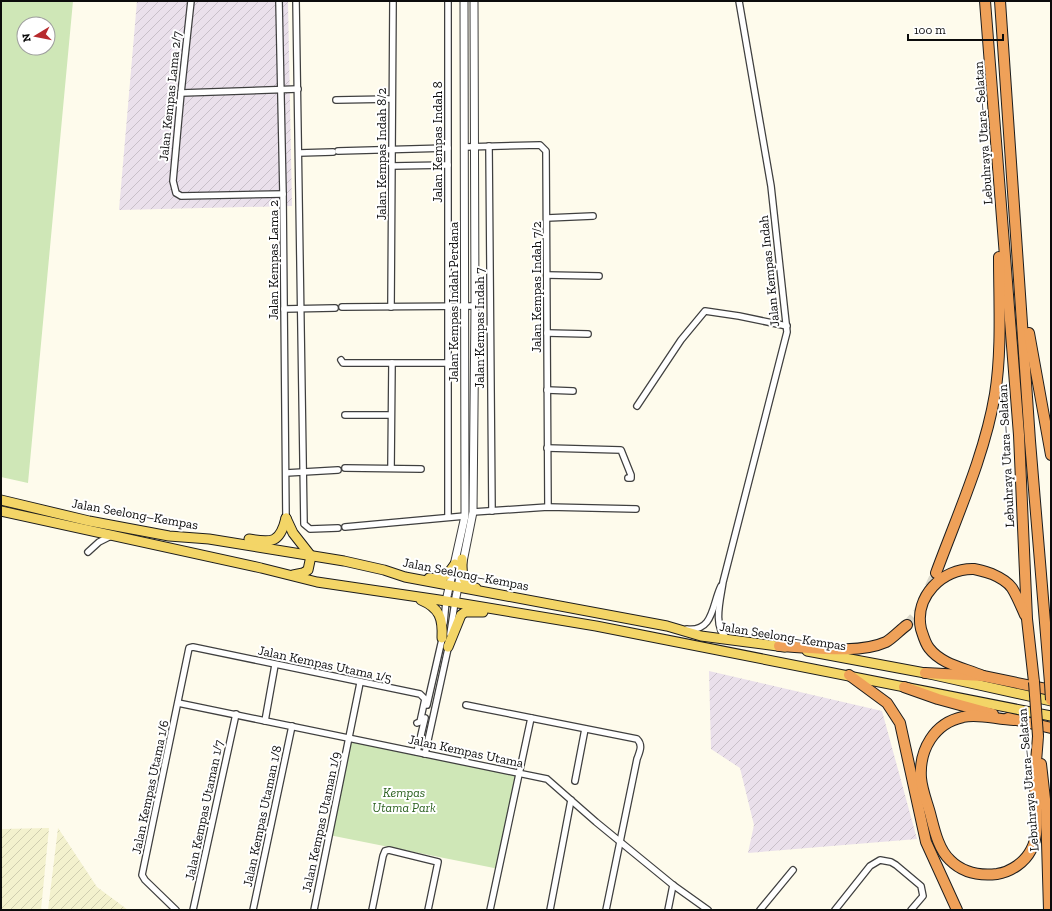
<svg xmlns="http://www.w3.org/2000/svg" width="1052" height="911" font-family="'Zilla Slab',serif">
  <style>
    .industrial { fill: url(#industrial-furrows) }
    .farmland { fill: url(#farmland-furrows) }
    .green { fill: #cfe7b7; fill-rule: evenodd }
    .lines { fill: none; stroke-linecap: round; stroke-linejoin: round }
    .motorway-tunnel { stroke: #dad7ca; stroke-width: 10; stroke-dasharray: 10 5; stroke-linecap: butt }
    .minor-casing { stroke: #3f3f3f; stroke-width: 8 }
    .tertiary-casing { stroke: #3f3f3f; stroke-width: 9 }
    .primary-casing { stroke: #1d1d1d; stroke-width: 11 }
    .motorway-casing { stroke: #1d1d1d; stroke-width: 12 }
    .minor { stroke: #fff; stroke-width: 5.5 }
    .tertiary { stroke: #fff; stroke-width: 7 }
    .primary { stroke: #f3d567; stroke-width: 9 }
    .motorway { stroke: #efa159; stroke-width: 10 }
    .motorway-bridge-casing { stroke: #1d1d1d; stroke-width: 12; stroke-linecap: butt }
    .motorway-bridge { stroke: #efa159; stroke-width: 10 }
    .labels { text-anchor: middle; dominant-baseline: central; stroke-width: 4; stroke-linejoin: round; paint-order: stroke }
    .street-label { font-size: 13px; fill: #0c0c0c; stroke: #fff }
    .park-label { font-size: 13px; font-style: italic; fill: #2b611f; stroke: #fff }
  </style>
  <defs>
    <pattern id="industrial-furrows" width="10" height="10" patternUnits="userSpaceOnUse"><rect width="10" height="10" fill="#eae0eb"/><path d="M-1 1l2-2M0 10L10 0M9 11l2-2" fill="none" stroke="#c8bfc8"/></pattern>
    <pattern id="farmland-furrows" width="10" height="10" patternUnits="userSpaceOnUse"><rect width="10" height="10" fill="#f3f1cd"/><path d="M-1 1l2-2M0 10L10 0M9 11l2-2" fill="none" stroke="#cfcdaf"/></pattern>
  </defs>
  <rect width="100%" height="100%" fill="#fefbec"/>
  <!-- industrial -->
  <g class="industrial">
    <polygon points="137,1 288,1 292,206 119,210"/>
    <polygon points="709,671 882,711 917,839 748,853 754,825 740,768 711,749"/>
  </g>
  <!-- farmland -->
  <g class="farmland">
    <polygon points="49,828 41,910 1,910 2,829"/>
    <polygon points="58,828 97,887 128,910 48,910"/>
  </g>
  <!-- green -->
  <g class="green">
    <path d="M1,1H73L28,483L1,477ZM24,24H48V48H24Z"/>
    <polygon points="349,738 520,773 499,869 329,835"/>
  </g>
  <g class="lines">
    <!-- motorway-tunnel -->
    <polyline class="motorway-tunnel" points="907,625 918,613 936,573"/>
    <defs>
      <g id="minor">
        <polyline points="191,1 181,93 173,181 176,193 181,196 283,194"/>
        <polyline points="279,1 283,194 286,518"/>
        <polyline points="296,1 304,524 310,529 338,528"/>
        <polyline points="181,93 298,89"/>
        <polyline points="336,100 392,99"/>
        <polyline points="489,146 492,511"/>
        <polyline points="465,147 540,145 546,151 548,507"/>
        <polyline points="338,151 448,148"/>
        <polyline points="299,153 333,152"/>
        <polyline points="392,166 448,165"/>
        <polyline points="547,218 593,216"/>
        <polyline points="547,275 599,276"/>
        <polyline points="342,307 475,306"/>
        <polyline points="391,307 393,1"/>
        <polyline points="284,309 335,308"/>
        <polyline points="547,333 588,334"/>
        <polyline points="341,360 343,363 448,363"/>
        <polyline points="547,390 573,391"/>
        <polyline points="637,406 681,340 705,311 739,316 787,326"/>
        <polyline points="345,415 391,415"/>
        <polyline points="547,448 621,450 631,475 631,478 628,478"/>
        <polyline points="345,468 421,469"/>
        <polyline points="391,468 392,363"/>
        <polyline points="286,473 338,470"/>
        <polyline points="473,512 548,507 636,509"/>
        <polyline points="448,517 448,1"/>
        <polyline points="345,527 465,516"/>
        <polyline points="88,552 99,542 111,536"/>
        <polyline points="444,623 446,601"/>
        <path d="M687,629C714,632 712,604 721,586"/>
        <polyline points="450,634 455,602"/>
        <path d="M727,638C712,628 721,597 723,582L787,332L771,186L739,1"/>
        <polyline points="178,703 547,779 596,822 673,885 708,910"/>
        <polyline points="427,705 443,635"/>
        <path d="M466,705L637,739C643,745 640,751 637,759L606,910"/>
        <polyline points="265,721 275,665"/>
        <polyline points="417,752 425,718"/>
        <polyline points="425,754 449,644"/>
        <polyline points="575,781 585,729"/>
        <polyline points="176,910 145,880 142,875 189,648 193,647 420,694 425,699 420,722 417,723"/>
        <polyline points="193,910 236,714"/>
        <polyline points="253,910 292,726"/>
        <polyline points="314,910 360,683"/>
        <polyline points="372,910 383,856 385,851 389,850 438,862 428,910"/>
        <polyline points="490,910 531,718"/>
        <polyline points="550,910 571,800"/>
        <polyline points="668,910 673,885"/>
        <polyline points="760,910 793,870"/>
        <polyline points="835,910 870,866 880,860 891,862 896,865 921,886 923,896 911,910"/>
      </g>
      <g id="tertiary">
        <polyline points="446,601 465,516 464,1"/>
        <polyline points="455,602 473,512 475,306 474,1"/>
      </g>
      <g id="primary">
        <polyline points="1,500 89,521 169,536 209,539 344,561 384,570 405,577 667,626 701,636 785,647"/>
        <polyline points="1,511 261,568 317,582 446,601 596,626 1051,716"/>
        <polyline points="286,518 293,533 311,556 308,570 303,573 293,575"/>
        <path d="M249,539C272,543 280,543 286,518"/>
        <path d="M462,559C462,573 461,584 476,588"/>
        <path d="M429,578C443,580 447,576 455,564"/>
        <path d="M421,600C440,608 443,619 442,638"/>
        <polyline points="448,647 461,615 465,612 483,612"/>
        <polyline points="807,651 925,673 1051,701"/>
      </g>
      <g id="motorway">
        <polyline points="985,1 1019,435 1027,619 1034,682"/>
        <polyline points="1000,1 1030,441 1050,683"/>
        <polyline points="1029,333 1051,455"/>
        <path d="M936,573C957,516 985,454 995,394C1002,351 999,301 999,257"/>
        <path d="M779,646C810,647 857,655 886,642C893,638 900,630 907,625"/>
        <polyline points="925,673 983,676 1051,690"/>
        <polyline points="849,675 887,703 900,723 926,842 957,910"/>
        <path d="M983,676C965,668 942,665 929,648C925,643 923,635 921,629C914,597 942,568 974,569C980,570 986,572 992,574C999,577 1007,581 1012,588C1017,596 1021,606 1025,615"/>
        <polyline points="904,687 938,699 993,714"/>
        <polyline points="1008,718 1051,728"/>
        <path d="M1014,720C998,720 979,713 963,717C934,723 919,750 921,778C922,790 927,802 930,813C934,828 938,849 950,860C963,873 980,876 997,874C1011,872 1025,862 1031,850C1041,833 1035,804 1035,784C1035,768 1037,752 1038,736"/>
        <polyline points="1041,764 1046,808 1049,910"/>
      </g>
    </defs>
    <!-- minor casing -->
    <use href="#minor" class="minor-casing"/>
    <!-- tertiary casing -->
    <use href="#tertiary" class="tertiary-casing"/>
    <!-- primary casing -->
    <use href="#primary" class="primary-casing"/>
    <!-- motorway casing -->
    <use href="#motorway" class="motorway-casing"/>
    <!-- minor -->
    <use href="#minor" class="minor"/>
    <!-- tertiary -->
    <use href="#tertiary" class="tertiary"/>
    <!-- primary -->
    <use href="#primary" class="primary"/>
    <!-- motorway -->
    <use href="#motorway" class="motorway"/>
    <defs>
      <g id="motorway-bridge">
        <polyline points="1034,682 1038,736"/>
        <polyline points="1050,683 1051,700"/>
      </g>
    </defs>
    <!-- motorway-bridge casing -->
    <use href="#motorway-bridge" class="motorway-bridge-casing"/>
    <!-- motorway-bridge -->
    <use href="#motorway-bridge" class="motorway-bridge"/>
  </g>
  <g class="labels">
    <!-- street labels -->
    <g class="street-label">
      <text transform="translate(170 96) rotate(-84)">Jalan Kempas Lama 2/7</text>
      <text transform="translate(983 133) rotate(-94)">Lebuhraya Utara–Selatan</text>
      <text transform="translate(437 142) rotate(-90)">Jalan Kempas Indah 8</text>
      <text transform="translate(381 154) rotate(-90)">Jalan Kempas Indah 8/2</text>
      <text transform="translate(273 260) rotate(-90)">Jalan Kempas Lama 2</text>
      <text transform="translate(769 271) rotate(-96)">Jalan Kempas Indah</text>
      <text transform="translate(536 287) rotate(-90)">Jalan Kempas Indah 7/2</text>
      <text transform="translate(453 302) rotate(-90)">Jalan Kempas Indah Perdana</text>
      <text transform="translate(479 328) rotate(-90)">Jalan Kempas Indah 7</text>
      <text transform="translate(1006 456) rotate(-93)">Lebuhraya Utara–Selatan</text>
      <text transform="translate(135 514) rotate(10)">Jalan Seelong–Kempas</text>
      <text transform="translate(466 574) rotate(11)">Jalan Seelong–Kempas</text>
      <text transform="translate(783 636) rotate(9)">Jalan Seelong–Kempas</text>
      <text transform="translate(325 664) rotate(12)">Jalan Kempas Utama 1/5</text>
      <text transform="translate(466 751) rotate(12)">Jalan Kempas Utama</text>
      <text transform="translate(1028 780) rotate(-95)">Lebuhraya Utara–Selatan</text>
      <text transform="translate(150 787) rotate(-78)">Jalan Kempas Utama 1/6</text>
      <text transform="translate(204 810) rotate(-78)">Jalan Kempas Utaman 1/7</text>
      <text transform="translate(262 816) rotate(-78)">Jalan Kempas Utaman 1/8</text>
      <text transform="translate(321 822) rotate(-78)">Jalan Kempas Utaman 1/9</text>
    </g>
    <!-- park labels -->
    <g class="park-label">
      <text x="404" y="792">Kempas<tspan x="404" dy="15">Utama Park</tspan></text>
    </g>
  </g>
  <!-- border -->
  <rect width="1052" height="911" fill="none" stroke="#0c0c0c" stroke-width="4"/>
  <!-- north arrow -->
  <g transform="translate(36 36) rotate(260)"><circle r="19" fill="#ffffff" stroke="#9e9e9e"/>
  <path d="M0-3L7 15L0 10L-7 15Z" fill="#b72a2d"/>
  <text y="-6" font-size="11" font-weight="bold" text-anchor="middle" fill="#0c0c0c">N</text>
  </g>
  <!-- scale -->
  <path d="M908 34v6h95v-6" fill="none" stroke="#0c0c0c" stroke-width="2"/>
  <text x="914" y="34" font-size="12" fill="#0c0c0c" stroke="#ffffff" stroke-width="3" paint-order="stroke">100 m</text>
</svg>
